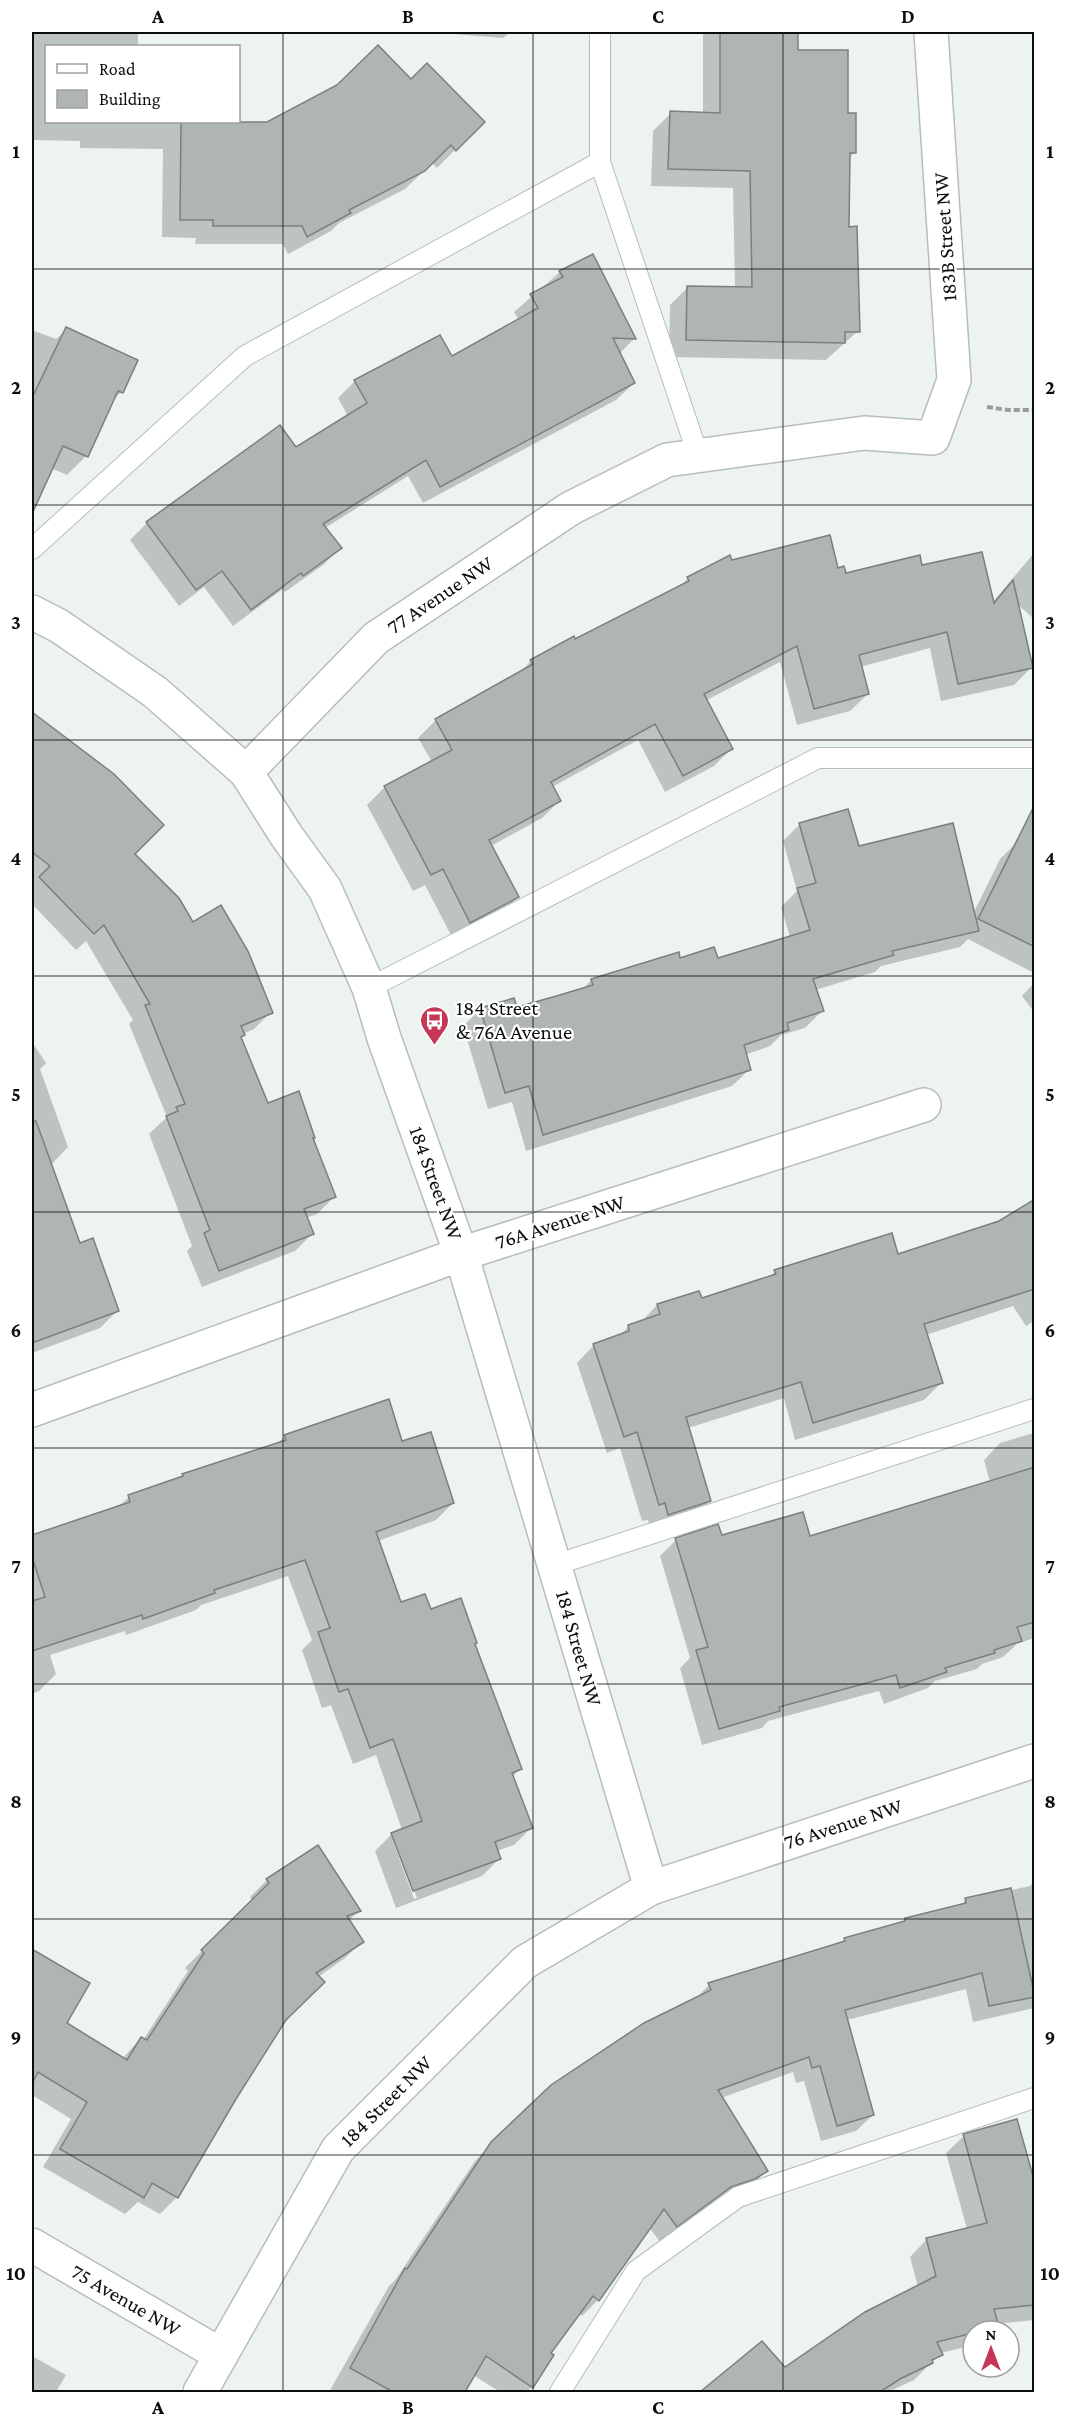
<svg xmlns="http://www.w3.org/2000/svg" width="1066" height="2424" font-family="'Crimson Pro',serif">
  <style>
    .shadow { fill: #0003; fill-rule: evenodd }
    .building { fill: #afb6b2; stroke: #7a817d; stroke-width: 1.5 }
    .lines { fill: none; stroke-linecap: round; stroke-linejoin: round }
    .lane-casing { stroke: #b7beba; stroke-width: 22 }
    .street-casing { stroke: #b7beba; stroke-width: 36 }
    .secondary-casing { stroke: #b7beba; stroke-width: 36 }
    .path { stroke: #999e9b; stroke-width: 4; stroke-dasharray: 6 3; stroke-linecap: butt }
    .lane { stroke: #fff; stroke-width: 20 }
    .street { stroke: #fff; stroke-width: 33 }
    .secondary { stroke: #fff; stroke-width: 33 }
    .grid { fill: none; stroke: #0c0e0d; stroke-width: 1.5; stroke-opacity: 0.55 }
    .labels { text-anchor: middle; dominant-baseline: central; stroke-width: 4.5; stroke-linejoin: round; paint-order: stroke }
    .street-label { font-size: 21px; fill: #0c0e0d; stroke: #fff }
    .poi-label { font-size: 21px; fill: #0c0e0d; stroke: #fff; text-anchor: start }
    .neatline { fill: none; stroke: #0c0e0d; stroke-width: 2 }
    .grid-label { font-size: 20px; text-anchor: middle; font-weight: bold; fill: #0c0e0d }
  </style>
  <rect width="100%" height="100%" fill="#edf4f0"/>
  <!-- shadow -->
  <g class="shadow">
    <polygon points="32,32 138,32 138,46 46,46 46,122 226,122 226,145 424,94 483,122 437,168 432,163 405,189 339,223 331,231 288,254 283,244 195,244 196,238 162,237 163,149 80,148 80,141 32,140"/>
    <polygon points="428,32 510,32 503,38"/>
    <polygon points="703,32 797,32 797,52 847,114 854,153 849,158 848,228 858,331 826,360 669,357 670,305 688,287 735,288 733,188 651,186 653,131 671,113 703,114"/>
    <polygon points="560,272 635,338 619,354 634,383 616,400 423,503 408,476 325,528 340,548 323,565 285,592 283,589 233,626 204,587 179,606 130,540 147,523 296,449 348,416 338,398 355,381 451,358 519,320 514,312"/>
    <polygon points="67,329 121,392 112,401 86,456 67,475 51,468 32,490 32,330 56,339"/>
    <polygon points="1034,553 1034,619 1017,604 1031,668 1014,685 941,701 930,648 860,667 868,694 850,711 797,725 780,662 705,701 731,749 714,766 665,792 638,740 552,787 559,801 542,818 491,846 518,897 500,914 453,939 425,885 413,891 367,805 384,788 432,762 418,738 436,720 518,674 531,661 678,589 688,578 731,561 837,570 845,575 921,567 992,603"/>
    <polygon points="32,718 41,723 133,854 271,1012 254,1029 243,1034 240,1038 267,1105 312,1139 334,1197 317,1214 306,1218 312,1234 295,1251 202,1287 187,1251 192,1246 149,1134 167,1117 129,1024 133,1020 86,941 76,950 32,904 32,887 34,884 32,882"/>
    <polygon points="800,824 858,847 973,914 1000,859 1017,842 1034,851 1034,973 968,939 960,947 881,966 875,972 815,990 822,1011 805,1028 781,1035 770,1046 745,1055 750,1069 732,1086 526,1151 512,1102 488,1109 463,1026 481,1009 516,1009 582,990 591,980 679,960 717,960 790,937 781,907 797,891 783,841"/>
    <polygon points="1034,983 1034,1012 1022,996"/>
    <polygon points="32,1042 46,1063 40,1069 68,1147 51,1165 80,1244 117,1311 100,1328 32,1353"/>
    <polygon points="1034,1201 1034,1321 1026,1326 1013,1306 926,1335 941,1383 924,1400 795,1440 784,1398 688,1428 710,1501 692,1518 651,1532 648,1520 642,1521 620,1448 607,1453 577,1363 594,1345 618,1337 628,1327 640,1323 657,1305 701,1300 769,1278 775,1271 897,1255 1000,1222"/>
    <polygon points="1034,1433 1034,1638 1017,1644 1003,1657 982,1664 977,1669 935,1681 928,1688 884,1704 879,1691 768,1721 762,1728 702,1745 680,1668 690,1658 660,1556 676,1540 721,1537 809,1538 990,1482 984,1460 1000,1443"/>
    <path d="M285,1436L401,1443L453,1503L436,1520L378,1541L400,1604L430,1611L473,1645L520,1769L512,1777L531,1828L514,1845L496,1851L499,1859L482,1876L396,1908L375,1851L392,1834L402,1830L376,1755L353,1764L331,1705L322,1708L302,1650L312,1640L288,1576L201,1605L196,1610L126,1635L125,1631L50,1655L56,1674L39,1691L32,1694V1536L118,1507L129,1497L183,1476L276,1445ZM393,1841H396L417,1898L414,1899Z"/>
    <polygon points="267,1880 359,1911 348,1921 362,1941 345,1958 318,1977 285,2019 235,2098 177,2197 160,2214 138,2202 125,2214 43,2167 71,2119 32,2095 32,1958 36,1953 64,2024 122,2059 141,2038 143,2040 188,1971 185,1968 252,1901 250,1897"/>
    <polygon points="1034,1881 1034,2008 973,2022 966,1989 847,2020 873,2115 856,2131 821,2141 804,2081 796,2083 793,2072 721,2098 766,2171 750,2187 660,2242 649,2227 598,2300 582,2316 579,2313 549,2354 532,2387 526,2392 500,2392 473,2375 463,2392 329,2392 389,2286 396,2279 475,2161 492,2144 693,2001 709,1985 839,1945 845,1939 901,1923 905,1919 960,1906 966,1900 1030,1886"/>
    <polygon points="964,2136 1034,2189 1034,2320 997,2324 997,2326 993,2331 973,2331 973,2345 941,2353 914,2380 888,2392 704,2392 714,2383 784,2369 918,2287 910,2257 927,2239 967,2229 946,2153"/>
    <polygon points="32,2356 66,2375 56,2392 32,2392"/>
  </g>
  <!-- building -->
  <g class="building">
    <polygon points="720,32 798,32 798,50 848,50 848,113 856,113 856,153 850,153 849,227 857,226 860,332 845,332 845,343 686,340 687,286 752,287 750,171 668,169 670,111 720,113"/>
    <polygon points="378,45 411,79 427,63 485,122 456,151 451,145 425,171 349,210 351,213 307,237 302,226 213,226 213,220 180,220 181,122 267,122 337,85"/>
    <polygon points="593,254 636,339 613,338 635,383 440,487 426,460 323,524 342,548 303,576 301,573 251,610 222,571 196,590 146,522 280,425 296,447 367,403 354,380 440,335 452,356 538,308 530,294 563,277 559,271"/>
    <polygon points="66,327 138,360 123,393 118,391 88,457 63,446 32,514 32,398"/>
    <polygon points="830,535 838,568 844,566 846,573 920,555 922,565 982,552 994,603 1013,580 1033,668 958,684 947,632 859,655 869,694 814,709 797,646 704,694 733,749 683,776 655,724 551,782 561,801 489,840 519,897 470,923 443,869 431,875 384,786 452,750 435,719 533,664 530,660 574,636 575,639 689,581 687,577 730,555 732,560"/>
    <polygon points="32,712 114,774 164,825 135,854 179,898 193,922 221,905 248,951 273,1013 241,1026 245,1035 241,1037 268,1103 299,1091 315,1138 313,1138 336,1197 304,1209 314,1234 219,1271 204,1233 210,1230 166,1116 178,1111 176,1107 185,1104 145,1005 150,1004 104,925 94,934 39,877 50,866 32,852"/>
    <polygon points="1035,804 1035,947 978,919"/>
    <polygon points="848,809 859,846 953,823 979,931 892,951 894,955 813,979 824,1011 787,1023 789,1030 744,1045 751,1070 543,1135 529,1086 505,1093 480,1008 514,998 517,1007 553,997 593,985 591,979 679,952 680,958 714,947 718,958 810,930 797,888 816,883 799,823"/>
    <polygon points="36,1121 80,1243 93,1238 119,1311 32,1343 32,1122"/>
    <polygon points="1035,1199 1035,1289 924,1324 943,1383 813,1423 801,1382 686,1417 711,1501 668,1515 665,1503 659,1505 637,1432 624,1437 593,1344 629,1331 628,1325 660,1314 657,1304 699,1291 702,1298 776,1274 774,1270 892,1233 898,1254 999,1221"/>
    <polygon points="389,1399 402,1441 431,1432 454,1503 376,1532 401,1602 425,1594 431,1609 461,1598 477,1643 475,1644 522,1769 512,1773 533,1828 495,1842 501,1859 413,1891 391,1833 422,1821 393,1739 370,1748 348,1689 339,1692 318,1632 330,1628 305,1560 214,1590 215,1593 143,1619 142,1615 32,1651 32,1601 45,1597 32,1557 32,1535 130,1502 128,1495 183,1476 182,1474 286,1440 284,1435"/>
    <polygon points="1035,1467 1035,1622 1017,1627 1022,1641 994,1650 995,1653 945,1668 947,1672 900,1688 896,1675 779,1707 780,1711 719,1729 696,1650 708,1647 675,1538 718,1524 722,1535 803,1512 810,1536"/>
    <polygon points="318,1845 361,1911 347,1916 364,1942 316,1973 325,1982 286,2020 236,2099 178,2198 152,2183 144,2198 60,2149 87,2102 38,2072 32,2084 32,1949 90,1983 67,2023 127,2060 141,2037 147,2040 204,1953 201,1950 269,1883 266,1879"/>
    <polygon points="1011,1888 1035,1997 989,2006 982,1973 845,2010 874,2115 837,2126 820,2066 812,2068 809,2057 718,2090 768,2171 755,2179 731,2187 677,2227 664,2209 599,2301 593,2296 551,2353 554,2355 533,2388 486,2356 465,2392 393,2392 350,2368 405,2268 407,2269 491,2142 551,2085 644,2023 711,1990 708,1983 845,1941 844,1938 905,1921 905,1918 966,1903 965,1898"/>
    <polygon points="1017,2119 1035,2183 1035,2305 994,2309 999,2327 973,2331 973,2333 937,2342 943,2355 932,2360 933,2363 900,2379 880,2392 700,2392 762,2341 785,2367 865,2312 936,2276 926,2238 987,2223 963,2134"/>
  </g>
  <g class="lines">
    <defs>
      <g id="lane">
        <polyline points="600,32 600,162 698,455"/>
        <polyline points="32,549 245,356 600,162"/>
        <polyline points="369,988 818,758 1034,758"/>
        <polyline points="555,1565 1034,1409"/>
        <polyline points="560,2392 636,2271 738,2197 1034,2098"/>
      </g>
      <g id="street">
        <polyline points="246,772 376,638 571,508 667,460 864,433 933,438 954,380 931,32"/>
        <polyline points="32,1410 461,1254 924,1105"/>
        <polyline points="32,2245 221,2355"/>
      </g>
      <g id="secondary">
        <polyline points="32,612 59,626 155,692 246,772 286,835 325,889 369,988 384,1038 461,1254 651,1888"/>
        <polyline points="200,2392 338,2149 525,1962 651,1888 1034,1761"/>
      </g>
    </defs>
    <!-- lane casing -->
    <use href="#lane" class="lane-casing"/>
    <!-- street casing -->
    <use href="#street" class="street-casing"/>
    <!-- secondary casing -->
    <use href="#secondary" class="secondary-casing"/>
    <!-- path -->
    <polyline class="path" points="987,407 1008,410 1034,410"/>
    <!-- lane -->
    <use href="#lane" class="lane"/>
    <!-- street -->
    <use href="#street" class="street"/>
    <!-- secondary -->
    <use href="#secondary" class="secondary"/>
  </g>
  <!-- grid -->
  <path class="grid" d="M283,32V2392M533,32V2392M783,32V2392M32,269H1034M32,505H1034M32,740H1034M32,976H1034M32,1212H1034M32,1448H1034M32,1684H1034M32,1919H1034M32,2155H1034"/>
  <!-- icons -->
  <defs>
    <symbol id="bus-pin" viewBox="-11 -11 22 30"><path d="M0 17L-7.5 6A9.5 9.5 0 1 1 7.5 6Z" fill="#c63657" stroke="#fff"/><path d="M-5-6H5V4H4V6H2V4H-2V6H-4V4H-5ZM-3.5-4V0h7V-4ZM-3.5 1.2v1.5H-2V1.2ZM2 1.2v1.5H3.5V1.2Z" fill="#fff"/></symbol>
  </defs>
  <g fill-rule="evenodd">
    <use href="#bus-pin" x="418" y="1004" width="33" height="45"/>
  </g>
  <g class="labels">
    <!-- street labels -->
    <g class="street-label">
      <text transform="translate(945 237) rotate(-94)">183B Street NW</text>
      <text transform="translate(440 595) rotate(-34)">77 Avenue NW</text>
      <text transform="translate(436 1183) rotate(70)">184 Street NW</text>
      <text transform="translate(560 1222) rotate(-18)">76A Avenue NW</text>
      <text transform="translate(579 1648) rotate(74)">184 Street NW</text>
      <text transform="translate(843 1824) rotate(-18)">76 Avenue NW</text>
      <text transform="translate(386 2101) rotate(-45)">184 Street NW</text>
      <text transform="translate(126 2300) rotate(30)">75 Avenue NW</text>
    </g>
    <!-- poi labels -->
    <g class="poi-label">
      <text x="456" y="1008">184 Street<tspan x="456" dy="24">&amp; 76A Avenue</tspan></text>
    </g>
  </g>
  <!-- border -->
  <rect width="1066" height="2424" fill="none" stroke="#ffffff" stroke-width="66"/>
  <!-- legend -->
  <rect x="45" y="45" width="195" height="78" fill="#ffffff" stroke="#9e9f9e" stroke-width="1.5"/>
  <rect x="57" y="64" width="30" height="9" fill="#ffffff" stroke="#9e9f9e" stroke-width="1.5"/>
  <text x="99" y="75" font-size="18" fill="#0c0e0d">Road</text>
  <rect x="57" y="90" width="30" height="18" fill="#afb6b2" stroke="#9e9f9e" stroke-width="1.5"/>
  <text x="99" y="105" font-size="18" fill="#0c0e0d">Building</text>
  <!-- north arrow -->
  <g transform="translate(991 2349)"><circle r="28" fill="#ffffff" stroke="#9e9f9e" stroke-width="1.5"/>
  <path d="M0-4.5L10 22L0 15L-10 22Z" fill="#c63657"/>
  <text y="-9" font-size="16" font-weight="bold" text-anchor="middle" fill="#0c0e0d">N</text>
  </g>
  <rect x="33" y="33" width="1000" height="2358" class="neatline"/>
  <g class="grid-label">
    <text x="158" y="23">A</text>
    <text x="408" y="23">B</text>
    <text x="658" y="23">C</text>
    <text x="908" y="23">D</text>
    <text x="16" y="158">1</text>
    <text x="1050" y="158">1</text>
    <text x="16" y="394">2</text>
    <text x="1050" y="394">2</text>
    <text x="16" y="629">3</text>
    <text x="1050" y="629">3</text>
    <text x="16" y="865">4</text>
    <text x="1050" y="865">4</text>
    <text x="16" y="1101">5</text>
    <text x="1050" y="1101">5</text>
    <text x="16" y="1337">6</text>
    <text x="1050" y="1337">6</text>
    <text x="16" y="1573">7</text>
    <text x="1050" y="1573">7</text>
    <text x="16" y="1808">8</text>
    <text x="1050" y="1808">8</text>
    <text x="16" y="2044">9</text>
    <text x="1050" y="2044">9</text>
    <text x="16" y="2280">10</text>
    <text x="1050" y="2280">10</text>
    <text x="158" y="2414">A</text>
    <text x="408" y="2414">B</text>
    <text x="658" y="2414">C</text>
    <text x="908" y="2414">D</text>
  </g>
</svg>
